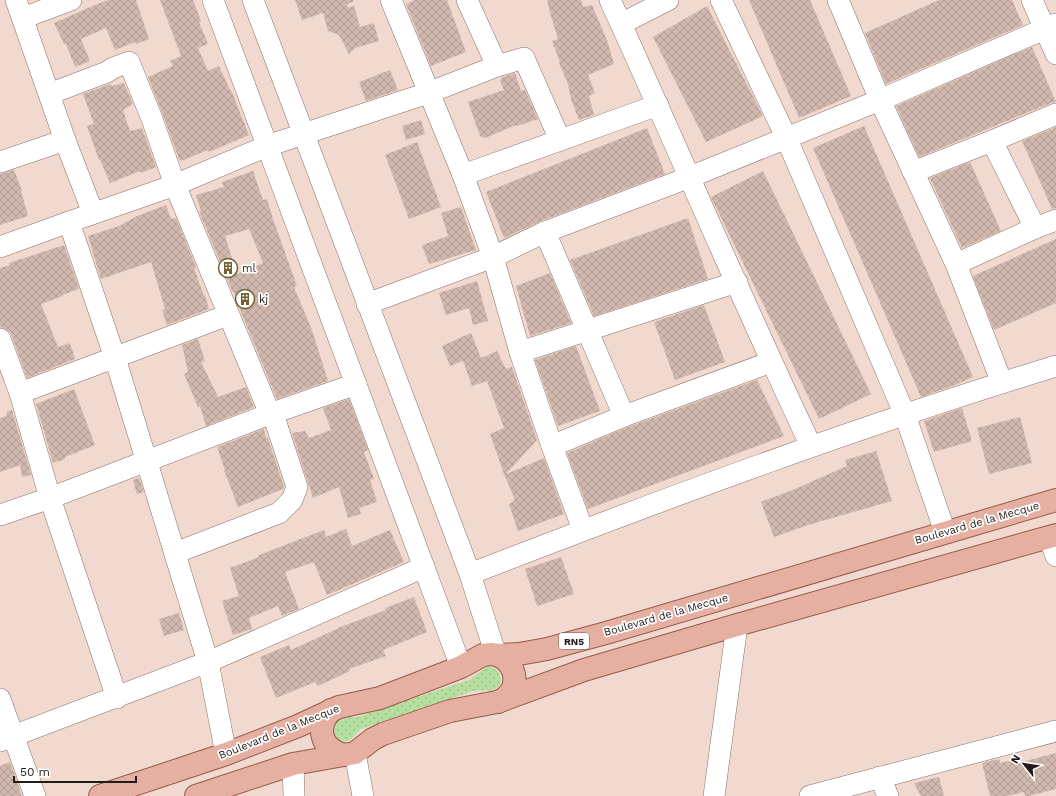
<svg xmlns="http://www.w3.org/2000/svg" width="1056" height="796" font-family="'Work Sans',sans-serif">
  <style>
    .grass { fill: url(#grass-dots) }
    .building { fill: url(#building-cross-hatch); fill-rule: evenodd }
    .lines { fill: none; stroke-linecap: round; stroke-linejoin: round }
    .minor-casing { stroke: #877168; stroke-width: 22 }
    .major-casing { stroke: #965a48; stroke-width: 24 }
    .minor { stroke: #fff; stroke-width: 21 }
    .major { stroke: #e5b0a1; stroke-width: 22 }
    .labels { text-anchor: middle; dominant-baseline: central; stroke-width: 3.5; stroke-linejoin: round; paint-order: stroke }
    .shield { fill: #fff; stroke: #655f5d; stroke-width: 1 }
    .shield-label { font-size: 10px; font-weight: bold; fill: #231b17 }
    .poi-label { font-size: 11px; fill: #231b17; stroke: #fff; text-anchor: start }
    .street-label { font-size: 11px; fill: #231b17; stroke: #fff }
  </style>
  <defs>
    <pattern id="grass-dots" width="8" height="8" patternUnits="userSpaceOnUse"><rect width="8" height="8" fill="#b5dfa1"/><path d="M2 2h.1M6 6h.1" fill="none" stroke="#9bbf8a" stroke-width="1.8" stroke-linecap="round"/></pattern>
    <pattern id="building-cross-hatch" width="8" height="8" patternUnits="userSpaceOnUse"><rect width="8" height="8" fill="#d0b8ae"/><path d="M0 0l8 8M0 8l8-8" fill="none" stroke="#b29e95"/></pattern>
  </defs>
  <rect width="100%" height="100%" fill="#f1d9cf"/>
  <!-- grass -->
  <path class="grass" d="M488,667H492L498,671L501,678L500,685L493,690L473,691L361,729L349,741C334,743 327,725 340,719C345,717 351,717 357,717L469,680L485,668Z"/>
  <!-- building -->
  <g class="building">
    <polygon points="108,0 136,0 149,39 136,44 135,42 115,50 106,28 81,39 90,61 75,67 66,44 64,44 54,23 95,5"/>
    <polygon points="160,0 193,0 201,21 199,22 208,44 198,48 208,71 219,66 230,90 231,90 249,135 209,152 208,150 181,161 179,159 163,115 148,77 173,66 170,61 181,56"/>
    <polygon points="295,0 353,0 353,2 347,4 348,8 354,6 360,27 374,23 379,41 355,48 349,54 339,35 328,31 323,13 302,20"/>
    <polygon points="415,0 447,0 466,52 431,66 406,4"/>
    <polygon points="547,0 581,0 583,7 592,5 607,40 614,64 588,75 595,93 589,96 594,115 579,120 571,99 568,84 559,63 560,62 552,41 558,39 550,13"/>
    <polygon points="749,0 810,0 851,96 799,118"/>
    <polygon points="939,0 1012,0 1023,25 886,84 865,33"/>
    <polygon points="707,6 763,116 706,142 653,37"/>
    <polygon points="1032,47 1056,102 1051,103 919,157 896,106"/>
    <polygon points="390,70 398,90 366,101 359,82"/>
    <polygon points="515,73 521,91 525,90 538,119 517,126 516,125 485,138 480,136 468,102 504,90 500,81 502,77"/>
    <polygon points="124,83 133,104 123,110 130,131 142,128 156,167 141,173 140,171 110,183 100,160 99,160 87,126 94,124 83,94 110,84 112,86"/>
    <polygon points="421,120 425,134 406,140 402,126"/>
    <polygon points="864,126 973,377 955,385 921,397 813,148"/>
    <polygon points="1056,127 1056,208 1052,209 1022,141"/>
    <polygon points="647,128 665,174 541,221 504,238 486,192"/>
    <polygon points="417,142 441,207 409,219 385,155"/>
    <polygon points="970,162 1001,231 962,248 930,178"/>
    <polygon points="14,170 22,191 21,191 28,216 0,225 0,174"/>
    <path d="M253,171L263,200L267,199L273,219L297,286L294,287L312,330L328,381L277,399L241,312L234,292L233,293L199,211H201L196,195L224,187L222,182ZM249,229L263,263L237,274L225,236Z"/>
    <polygon points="763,171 871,394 819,419 711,197"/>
    <polygon points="166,205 171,219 176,218 196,267 194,268 204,296 205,295 209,309 167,325 162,310 165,309 151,262 101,279 88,236 119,226 137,216"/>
    <polygon points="461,207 476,250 429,264 422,245 448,236 441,213"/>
    <polygon points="688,218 708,279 594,316 570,260"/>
    <polygon points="1056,239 1056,303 994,330 973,276"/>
    <polygon points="64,245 79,289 62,295 63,296 41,304 58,347 70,343 75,359 27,378 11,334 7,330 0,327 0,268 10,265 9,263"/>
    <polygon points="550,273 571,323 530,336 516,286"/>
    <polygon points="477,281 488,321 473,325 469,308 446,315 439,293"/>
    <polygon points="704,305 725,362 675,380 654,322"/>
    <polygon points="471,333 481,358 497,351 506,369 512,367 537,440 506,474 544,458 564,514 518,531 509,504 515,500 504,474 490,434 504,428 487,381 472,386 463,361 450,366 442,346"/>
    <polygon points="198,339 205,361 201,362 218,397 246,387 254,407 206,426 200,406 198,407 184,374 188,372 182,345"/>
    <polygon points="576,346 600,411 558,426 535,360"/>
    <polygon points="757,380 784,436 588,509 567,453 628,427"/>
    <polygon points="74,389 95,445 65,457 65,459 53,463 36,404"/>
    <polygon points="349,399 368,450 364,452 374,479 370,480 377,502 359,508 361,514 348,518 339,487 313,498 292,433 305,431 309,438 331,430 323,408"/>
    <polygon points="962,408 972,441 934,452 924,421"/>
    <polygon points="12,410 31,475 22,477 20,465 0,472 0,418 7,416 6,412"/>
    <polygon points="1020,417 1032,463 989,474 977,428"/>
    <polygon points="264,429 266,438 268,438 284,487 283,489 238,507 224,470 225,470 217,447"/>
    <polygon points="876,451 892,501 808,525 774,537 761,502 795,489 847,466 845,460"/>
    <polygon points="139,478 144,492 137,494 133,480"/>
    <polygon points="346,529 352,546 390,530 404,562 327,595 314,562 285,572 299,609 282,616 278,606 249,618 252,629 233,635 222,601 239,596 230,568 259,557 259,555 324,530 326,537"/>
    <polygon points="561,557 574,594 537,606 525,569"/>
    <polygon points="414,597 427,632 383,650 386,656 349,669 350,671 318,686 315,682 276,698 260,657 289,645 291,650 343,626 386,610 385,608"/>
    <polygon points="179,613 184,630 164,636 159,619"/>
    <polygon points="1056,753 1056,789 1029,796 1025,796 1024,792 1007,796 990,796 982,763 999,759 1000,763 1021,758 1022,762"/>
    <polygon points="10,762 22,796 0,796 0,766"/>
    <polygon points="939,777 944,796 921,796 914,783"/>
  </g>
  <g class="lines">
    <defs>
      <g id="minor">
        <polyline points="16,0 65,140 93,213"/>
        <polyline points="213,0 461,667"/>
        <polyline points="253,0 470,574 493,646 498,655"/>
        <polyline points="391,0 463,175 493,257 520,352 552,446 583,530"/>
        <polyline points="467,0 497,66"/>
        <path d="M610,0C678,148 741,299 811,446"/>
        <polyline points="721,0 786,137 905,415 945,532"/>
        <polyline points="838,0 880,100 956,264 1002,383"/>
        <polyline points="1032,0 1056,54"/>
        <polyline points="23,18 71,0"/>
        <polyline points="621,24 668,0"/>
        <polyline points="49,94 107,72 113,68 129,62 152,119 175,185 270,414"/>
        <polyline points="992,141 1035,228"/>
        <polyline points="0,162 65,140"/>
        <polyline points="913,172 992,141 1056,114"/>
        <polyline points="463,175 658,105"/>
        <polyline points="69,222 115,358 208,662 226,754"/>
        <polyline points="545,232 624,416"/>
        <polyline points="0,247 69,222 175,185 267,146 428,93 497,66 524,58 560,140"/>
        <polyline points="956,264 1035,228 1056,220"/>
        <polyline points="367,304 493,257 545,232 690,177 880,100 1056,24"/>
        <polyline points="0,339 20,393 50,498 117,698"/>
        <polyline points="520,352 737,282"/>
        <polyline points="20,393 228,315"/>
        <polyline points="552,446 624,416 771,362"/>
        <polyline points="0,515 50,498 270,414 356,384"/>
        <polyline points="1049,537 1056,556"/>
        <polyline points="175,553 279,513 292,500 297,487 273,414"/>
        <path d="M470,574C663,499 857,427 1056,366"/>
        <polyline points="0,699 35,796"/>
        <polyline points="0,741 208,662 424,567"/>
        <polyline points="355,753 363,796"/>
        <polyline points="293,764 294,796"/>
        <polyline points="880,777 888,796"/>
        <polyline points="714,796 737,625"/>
        <polyline points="810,796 1056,731"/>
      </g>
      <g id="major">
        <path d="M498,655C519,666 521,691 498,702"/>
        <path d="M331,710C315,729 321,749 345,755"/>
        <polyline points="100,796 226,754 298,726 339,707 380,698 461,667 483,655 491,654 498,655 519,654 547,649 606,633 1056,500"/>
        <polyline points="196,796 293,764 355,753 373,739 383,734 450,711 497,702 584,670 737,625 1056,535"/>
      </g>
    </defs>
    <!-- minor casing -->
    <use href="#minor" class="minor-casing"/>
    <!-- major casing -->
    <use href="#major" class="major-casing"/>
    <!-- minor -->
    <use href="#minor" class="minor"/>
    <!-- major -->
    <use href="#major" class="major"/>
  </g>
  <!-- icons -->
  <defs>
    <symbol id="building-ring" viewBox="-11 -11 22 22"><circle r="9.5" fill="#fff" stroke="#73612f" stroke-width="1.5"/><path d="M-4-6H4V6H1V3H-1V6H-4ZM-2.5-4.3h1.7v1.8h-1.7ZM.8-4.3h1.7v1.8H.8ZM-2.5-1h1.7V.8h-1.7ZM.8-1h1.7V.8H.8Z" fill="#73612f"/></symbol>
  </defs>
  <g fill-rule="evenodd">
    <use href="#building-ring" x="217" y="257" width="22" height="22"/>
    <use href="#building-ring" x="234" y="288" width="22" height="22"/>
  </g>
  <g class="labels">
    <!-- shield labels -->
    <rect class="shield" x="559" y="633" width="30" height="16" rx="3"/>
    <g class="shield-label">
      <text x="574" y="641">RN5</text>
    </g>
    <!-- poi labels -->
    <g class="poi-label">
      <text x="242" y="268">ml</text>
      <text x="259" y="299">kj</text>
    </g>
    <!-- street labels -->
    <g class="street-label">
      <text transform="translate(977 523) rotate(-16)">Boulevard de la Mecque</text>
      <text transform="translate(666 615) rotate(-16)">Boulevard de la Mecque</text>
      <text transform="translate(279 732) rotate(-22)">Boulevard de la Mecque</text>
    </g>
  </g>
  <!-- north arrow -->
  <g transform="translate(1024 764) rotate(300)" stroke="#ffffff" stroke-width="3" paint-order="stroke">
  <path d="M0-3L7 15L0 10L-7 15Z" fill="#231b17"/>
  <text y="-6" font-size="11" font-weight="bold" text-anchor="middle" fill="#231b17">N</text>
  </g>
  <!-- scale -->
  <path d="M14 776v6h122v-6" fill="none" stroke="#231b17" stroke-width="2"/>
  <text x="20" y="776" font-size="12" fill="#231b17" stroke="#ffffff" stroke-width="3" paint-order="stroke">50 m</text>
</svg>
